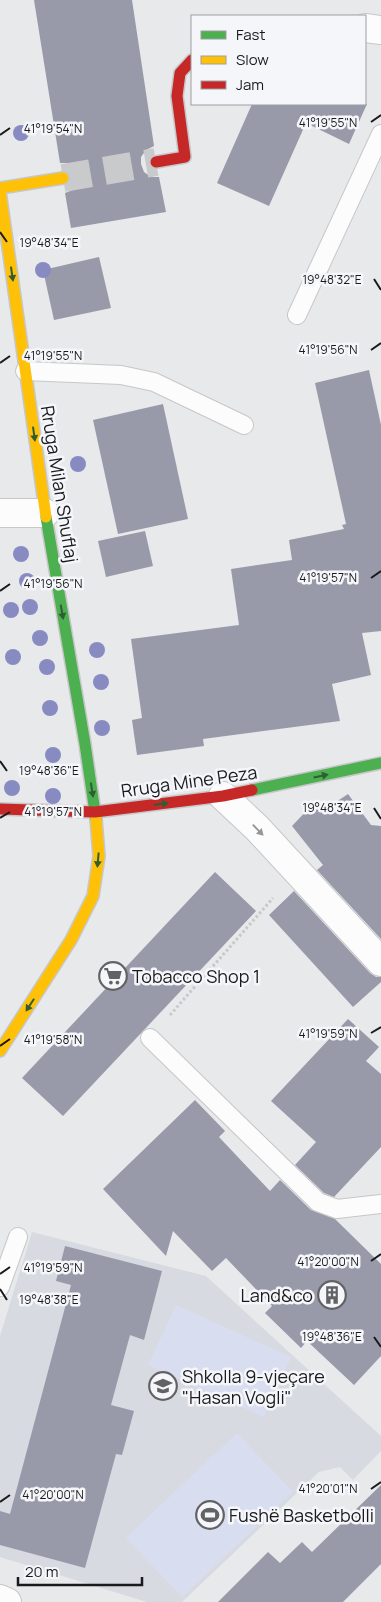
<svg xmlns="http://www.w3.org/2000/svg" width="381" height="1602" font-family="Manrope,sans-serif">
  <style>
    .built { fill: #d8dae1 }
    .green { fill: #d9ddf0 }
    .building { fill: #989aaa }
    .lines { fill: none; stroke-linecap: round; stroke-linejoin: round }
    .secondary-tunnel { stroke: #c9cacc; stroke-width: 28; stroke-dasharray: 28 14; stroke-linecap: butt }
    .lane-casing { stroke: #c7c7c9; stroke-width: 20 }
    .street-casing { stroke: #c7c7c9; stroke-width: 30 }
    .fast-casing { stroke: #c7c7c9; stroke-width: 14 }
    .slow-casing { stroke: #c7c7c9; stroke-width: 14 }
    .jam-casing { stroke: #c7c7c9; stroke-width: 14 }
    .path { stroke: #c8c8c9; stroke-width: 3; stroke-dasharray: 2.5 2.5; stroke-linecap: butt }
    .lane { stroke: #fcfcfc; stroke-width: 18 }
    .street { stroke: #fcfcfc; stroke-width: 28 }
    .fast { stroke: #4caf50; stroke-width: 11 }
    .slow { stroke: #ffc107; stroke-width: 11 }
    .jam { stroke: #c62828; stroke-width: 11 }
    .tree { fill: #878bc1 }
    .oneway { fill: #305d33 }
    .oneway2 { fill: #969697 }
    .ticks { fill: none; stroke: #1a1a1c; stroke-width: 2 }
    .labels { text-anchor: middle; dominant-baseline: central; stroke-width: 5; stroke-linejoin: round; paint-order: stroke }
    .street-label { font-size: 18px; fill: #1a1a1c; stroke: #f5f6fa }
    .poi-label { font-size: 18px; fill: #1a1a1c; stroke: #f5f6fa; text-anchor: start }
    .ticks-label { font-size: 12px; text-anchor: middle; fill: #1a1a1c; stroke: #f5f6fa; stroke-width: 5; stroke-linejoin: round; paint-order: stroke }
  </style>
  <rect width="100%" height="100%" fill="#e8e9eb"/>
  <!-- built -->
  <polygon class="built" points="32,1232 206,1276 381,1436 381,1451 353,1480 340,1467 319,1472 182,1602 147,1602 0,1557 0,1336"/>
  <!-- green -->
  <g class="green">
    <polygon points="176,1305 291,1357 264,1417 148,1365"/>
    <polygon points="237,1433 293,1492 182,1597 126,1538"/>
  </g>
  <!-- building -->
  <g class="building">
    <polygon points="34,0 132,0 154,146 146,150 141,157 141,164 144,172 151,177 159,177 166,212 71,228 65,193 73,190 77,184 78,176 75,168 68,163 60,163"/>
    <polygon points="252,104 367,104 349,144 306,123 269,206 217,183"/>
    <polygon points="99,257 111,308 54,320 43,270"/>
    <polygon points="369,370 381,425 381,631 362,633 371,675 332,684 340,721 203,739 204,746 137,755 132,720 142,718 131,639 239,625 231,569 292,560 289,540 344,529 342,525 346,524 315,383"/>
    <polygon points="163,404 188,519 118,534 93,420"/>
    <polygon points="145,531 153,566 106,577 98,541"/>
    <polygon points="348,794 371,825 381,826 381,939 317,870 323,865 292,826 312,805 321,812"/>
    <polygon points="215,872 256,911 63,1116 22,1078"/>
    <polygon points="294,891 370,973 376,977 381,977 381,982 353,1007 269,915"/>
    <polygon points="348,1019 379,1047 366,1061 381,1074 381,1147 334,1197 324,1193 295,1165 316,1142 271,1101"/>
    <polygon points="195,1100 225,1131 219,1137 270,1191 280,1180 311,1210 335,1219 381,1264 381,1356 354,1385 307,1341 301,1348 265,1313 272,1306 226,1258 212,1271 173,1231 166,1256 103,1189"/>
    <polygon points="65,1246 162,1271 144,1340 130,1335 111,1405 134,1411 122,1455 116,1454 85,1568 0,1545 0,1511 10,1514 71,1285 56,1281"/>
    <polygon points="381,1485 381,1564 343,1602 218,1602 268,1552 280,1563 302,1542 312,1552"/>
  </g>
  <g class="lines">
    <!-- secondary-tunnel -->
    <polyline class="secondary-tunnel" points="63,178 156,162"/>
    <defs>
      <g id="lane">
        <polyline points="297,315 381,134"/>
        <polyline points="25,371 121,375 154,382 244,425"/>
        <polyline points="150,1038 318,1202 337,1209 381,1204"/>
        <polyline points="0,1287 18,1237"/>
      </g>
      <g id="street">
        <polyline points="365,28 381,30"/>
        <polyline points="0,513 45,513"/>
        <polyline points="223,796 257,828 381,962"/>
        <polyline points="0,1599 7,1602"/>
      </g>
      <g id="fast">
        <polyline points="46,517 85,744 96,819"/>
        <polyline points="252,790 381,763"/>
      </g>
      <g id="slow">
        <polyline points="0,188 63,178"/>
        <polyline points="0,191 46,517"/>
        <polyline points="0,1051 71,940 93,896 99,856 96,819"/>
      </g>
      <g id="jam">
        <polyline points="156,162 185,157 177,96 180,73 192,60"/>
        <polyline points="0,809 95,812 223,796 252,790"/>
      </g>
    </defs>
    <!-- lane casing -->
    <use href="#lane" class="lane-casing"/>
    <!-- street casing -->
    <use href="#street" class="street-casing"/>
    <!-- fast casing -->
    <use href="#fast" class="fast-casing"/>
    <!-- slow casing -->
    <use href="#slow" class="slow-casing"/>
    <!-- jam casing -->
    <use href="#jam" class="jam-casing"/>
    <!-- path -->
    <polyline class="path" points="170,1015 273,898"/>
    <!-- lane -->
    <use href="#lane" class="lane"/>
    <!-- street -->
    <use href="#street" class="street"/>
    <!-- fast -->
    <use href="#fast" class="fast"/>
    <!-- slow -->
    <use href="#slow" class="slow"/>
    <!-- jam -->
    <use href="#jam" class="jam"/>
  </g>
  <!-- trees -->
  <g class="tree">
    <circle cx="21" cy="133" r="8"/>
    <circle cx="43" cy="270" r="8"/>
    <circle cx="78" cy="464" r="8"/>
    <circle cx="21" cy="554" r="8"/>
    <circle cx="27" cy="581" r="8"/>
    <circle cx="30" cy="607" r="8"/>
    <circle cx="11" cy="610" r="8"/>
    <circle cx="40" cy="638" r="8"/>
    <circle cx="97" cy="650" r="8"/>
    <circle cx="13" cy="657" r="8"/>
    <circle cx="47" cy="667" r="8"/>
    <circle cx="101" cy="682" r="8"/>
    <circle cx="50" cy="708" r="8"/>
    <circle cx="102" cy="728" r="8"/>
    <circle cx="53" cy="755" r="8"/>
    <circle cx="12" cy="788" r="8"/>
    <circle cx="53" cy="796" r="8"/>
  </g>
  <!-- one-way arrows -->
  <defs><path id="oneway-solid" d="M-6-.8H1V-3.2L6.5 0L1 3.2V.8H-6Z" transform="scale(1.25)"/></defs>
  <g class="oneway">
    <use href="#oneway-solid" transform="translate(12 274) rotate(82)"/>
    <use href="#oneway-solid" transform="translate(34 434) rotate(82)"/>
    <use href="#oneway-solid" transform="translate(62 612) rotate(80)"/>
    <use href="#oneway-solid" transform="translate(321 776) rotate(-12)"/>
    <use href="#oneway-solid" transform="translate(92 790) rotate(81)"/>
    <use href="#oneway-solid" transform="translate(161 804) rotate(-7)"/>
    <use href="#oneway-solid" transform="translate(98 860) rotate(95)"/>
    <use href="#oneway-solid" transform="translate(30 1005) rotate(123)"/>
  </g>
  <use class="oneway2" href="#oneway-solid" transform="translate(258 830) rotate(46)"/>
  <!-- ticks -->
  <path class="ticks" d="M371,122L381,115M0,135L10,128M0,232L7,242M374,279L381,290M371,350L381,343M0,363L10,356M371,578L381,571M0,591L10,584M0,761L7,771M374,808L381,819M0,818L10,812M371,1033L381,1027M0,1046L10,1039M371,1261L381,1254M0,1274L10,1267M0,1289L7,1300M374,1337L381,1347M371,1489L381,1482M0,1502L10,1495"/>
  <!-- icons -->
  <defs>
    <symbol id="supermarket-ring" viewBox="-11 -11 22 22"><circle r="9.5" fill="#f5f6fa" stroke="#626264" stroke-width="1.5"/><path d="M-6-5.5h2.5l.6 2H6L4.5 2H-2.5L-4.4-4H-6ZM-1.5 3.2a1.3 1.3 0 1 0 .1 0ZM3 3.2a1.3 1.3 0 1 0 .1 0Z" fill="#626264"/></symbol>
    <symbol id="building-ring" viewBox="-11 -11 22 22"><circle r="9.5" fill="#f5f6fa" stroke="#626264" stroke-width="1.5"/><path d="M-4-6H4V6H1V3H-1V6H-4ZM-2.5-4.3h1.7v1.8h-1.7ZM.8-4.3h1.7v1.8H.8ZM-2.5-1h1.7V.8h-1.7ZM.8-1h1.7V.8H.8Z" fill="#626264"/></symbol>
    <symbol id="school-ring" viewBox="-11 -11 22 22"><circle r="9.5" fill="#f5f6fa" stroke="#626264" stroke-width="1.5"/><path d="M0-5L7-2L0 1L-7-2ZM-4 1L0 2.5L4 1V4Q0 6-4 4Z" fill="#626264"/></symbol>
    <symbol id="stadium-ring" viewBox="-11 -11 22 22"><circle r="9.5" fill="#f5f6fa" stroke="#626264" stroke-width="1.5"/><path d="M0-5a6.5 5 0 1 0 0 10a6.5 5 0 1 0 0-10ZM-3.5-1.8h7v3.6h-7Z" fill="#626264"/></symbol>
  </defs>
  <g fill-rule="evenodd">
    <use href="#supermarket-ring" x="97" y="960" width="32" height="32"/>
    <use href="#building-ring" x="316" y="1279" width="32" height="32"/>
    <use href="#school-ring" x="147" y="1370" width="32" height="32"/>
    <use href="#stadium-ring" x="194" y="1499" width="32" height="32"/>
  </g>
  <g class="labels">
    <!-- street labels -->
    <g class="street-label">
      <text transform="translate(60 484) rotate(81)">Rruga Milan Shuflaj</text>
      <text transform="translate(189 781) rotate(-8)">Rruga Mine Peza</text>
    </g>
    <!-- poi labels -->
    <g class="poi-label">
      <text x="132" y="976">Tobacco Shop 1</text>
      <text x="313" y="1295" text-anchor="end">Land&amp;co</text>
      <text x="182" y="1376">Shkolla 9-vjeçare<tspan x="182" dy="21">"Hasan Vogli"</tspan></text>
      <text x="229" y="1515">Fushë Basketbolli</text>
    </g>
  </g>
  <g class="ticks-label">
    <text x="328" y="127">41°19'55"N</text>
    <text x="53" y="133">41°19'54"N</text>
    <text x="49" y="247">19°48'34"E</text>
    <text x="332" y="284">19°48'32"E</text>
    <text x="328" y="354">41°19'56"N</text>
    <text x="53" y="360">41°19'55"N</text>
    <text x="328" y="582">41°19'57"N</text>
    <text x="53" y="588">41°19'56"N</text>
    <text x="49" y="775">19°48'36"E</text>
    <text x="332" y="812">19°48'34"E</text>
    <text x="53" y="816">41°19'57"N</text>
    <text x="328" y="1038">41°19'59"N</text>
    <text x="53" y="1044">41°19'58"N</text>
    <text x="328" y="1266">41°20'00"N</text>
    <text x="53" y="1272">41°19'59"N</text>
    <text x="49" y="1304">19°48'38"E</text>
    <text x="332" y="1341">19°48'36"E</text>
    <text x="328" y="1493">41°20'01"N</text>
    <text x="53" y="1499">41°20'00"N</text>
  </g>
  <!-- legend -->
  <rect x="191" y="15" width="175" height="90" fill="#f5f6fa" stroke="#9d9ea1"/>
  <rect x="201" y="31" width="25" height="8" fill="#4caf50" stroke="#9d9ea1"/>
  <text x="236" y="40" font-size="15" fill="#1a1a1c">Fast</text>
  <rect x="201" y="56" width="25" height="8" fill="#ffc107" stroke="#9d9ea1"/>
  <text x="236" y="65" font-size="15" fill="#1a1a1c">Slow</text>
  <rect x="201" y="81" width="25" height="8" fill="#c62828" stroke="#9d9ea1"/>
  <text x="236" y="90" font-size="15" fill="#1a1a1c">Jam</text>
  <!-- scale -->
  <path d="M18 1577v8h124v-8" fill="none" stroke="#1a1a1c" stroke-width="2.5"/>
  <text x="25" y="1577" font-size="15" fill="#1a1a1c" stroke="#f5f6fa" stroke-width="4" paint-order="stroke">20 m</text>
</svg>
